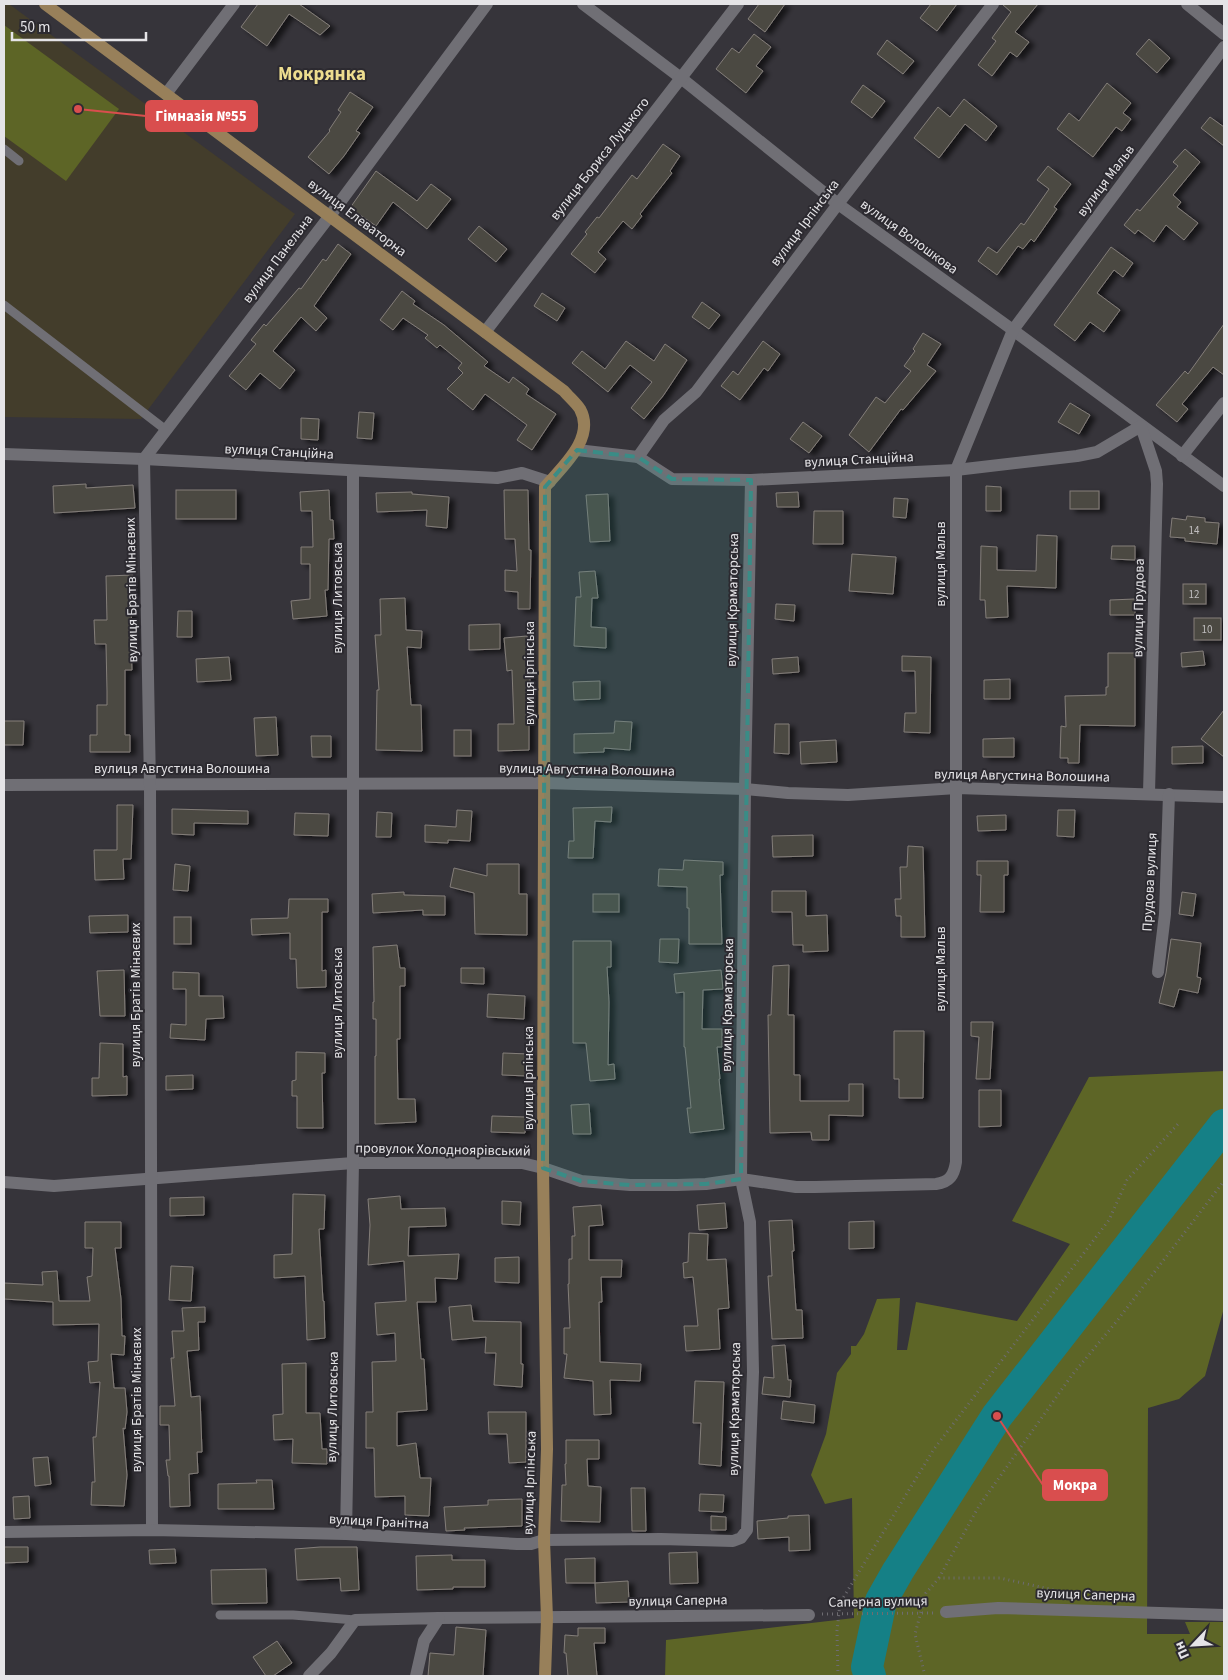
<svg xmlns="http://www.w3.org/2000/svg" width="1228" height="1680" font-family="'Source Sans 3',sans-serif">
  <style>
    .education { fill: #433d2b }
    .green { fill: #5d6526 }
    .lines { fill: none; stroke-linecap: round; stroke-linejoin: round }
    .river { stroke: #158086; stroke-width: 32 }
    .building { fill: #4c4843; stroke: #837e79; filter: url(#shadow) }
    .path { stroke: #6e6c71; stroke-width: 3; stroke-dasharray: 1 4; stroke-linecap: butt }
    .lane { stroke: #706f75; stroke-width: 9 }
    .street { stroke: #706f75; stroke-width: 12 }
    .secondary { stroke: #98805a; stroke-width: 12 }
    .marked { fill: #3a8c86; fill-opacity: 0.2; stroke: #3a8c86; stroke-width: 4; stroke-dasharray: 10 6; stroke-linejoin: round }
    .labels { text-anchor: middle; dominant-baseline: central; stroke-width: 4; stroke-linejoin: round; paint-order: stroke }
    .number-label { font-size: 11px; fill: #bfbdbe }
    .street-label { font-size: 14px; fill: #e5e4e7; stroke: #2c2a30 }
    .district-label { font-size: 19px; font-weight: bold; fill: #eddd8f; stroke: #2c2a30 }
    .leader { fill: none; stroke: #d94e4e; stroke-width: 2 }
    .callout-dot { fill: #d94e4e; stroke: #2c2a30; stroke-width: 2 }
    .callout { fill: #d94e4e; stroke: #d94e4e; stroke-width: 2 }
    .callout-label { font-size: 15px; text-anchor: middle; font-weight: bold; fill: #fff }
  </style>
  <defs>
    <filter id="shadow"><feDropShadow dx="5.5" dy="3" stdDeviation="2.5" flood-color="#0009"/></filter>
  </defs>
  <rect width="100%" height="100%" fill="#36343a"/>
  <!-- education -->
  <polygon class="education" points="4,4 9,4 295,214 141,419 4,417"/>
  <!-- green -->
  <g class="green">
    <polygon points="4,25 119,109 66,181 4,136"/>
    <polygon points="1224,1071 1224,1308 1205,1376 1179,1399 1148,1408 1147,1634 1190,1634 1185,1622 1224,1622 1224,1676 665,1676 666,1640 854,1618 852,1498 825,1504 811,1475 826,1434 837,1373 851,1354 851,1346 856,1346 864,1334 877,1299 900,1298 897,1350 907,1350 916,1302 1017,1321 1070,1244 1012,1221 1089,1077"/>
  </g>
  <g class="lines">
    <!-- river -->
    <polyline class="river" points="870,1676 867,1667 881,1601 898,1571 997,1416 1224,1125"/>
  </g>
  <!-- building -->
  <g class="building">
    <polygon points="258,4 299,4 330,26 320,35 289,14 267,46 241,27"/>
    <polygon points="759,4 785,4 765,32 748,19"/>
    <polygon points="931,4 957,4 937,31 920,18"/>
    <polygon points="1002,4 1038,4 1015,32 1029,42 1017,57 1010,52 992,76 978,65 996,41 992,38 1011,12"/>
    <polygon points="754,34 771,47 756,66 763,71 746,93 716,69 732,48 739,53"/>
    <polygon points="1149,39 1170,58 1157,73 1136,54"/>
    <polygon points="887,40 914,61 903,74 877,54"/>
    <polygon points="1107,83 1131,103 1123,113 1131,119 1122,131 1116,127 1093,157 1057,129 1069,113 1079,121"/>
    <polygon points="863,85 885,101 872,118 851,102"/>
    <polygon points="350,92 373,107 356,131 360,133 344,156 329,174 308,157 330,131 329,130 341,112 338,110"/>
    <polygon points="964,99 997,126 986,141 965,124 939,158 914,138 938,107 950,117"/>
    <polygon points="1210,117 1224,127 1224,146 1201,128"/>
    <polygon points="663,144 680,156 670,171 672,173 640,214 642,216 632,229 623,221 598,252 606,259 595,273 571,254 587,234 585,232 597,217 599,218 632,175 637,179"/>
    <polygon points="1185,149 1200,162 1173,195 1181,202 1177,207 1198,223 1184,240 1166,225 1154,242 1138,230 1135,234 1124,225 1137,209 1140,211 1178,166 1173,162"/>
    <polygon points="1048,166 1071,184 1054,207 1057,209 1034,242 1031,239 1023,249 1018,246 997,275 978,261 988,247 997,253 1021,223 1024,225 1049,189 1037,180"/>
    <polygon points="376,171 417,201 431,184 451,199 427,229 393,202 376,226 350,208"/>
    <polygon points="479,226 507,249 496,262 468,239"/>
    <polygon points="338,244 351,254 314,306 327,318 316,331 301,317 273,351 295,370 280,389 260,373 246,390 229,376 256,344 251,340 264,324 266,326 299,288 301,289 323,259 326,261"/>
    <polygon points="1111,247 1133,263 1123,277 1114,270 1097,293 1120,310 1104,332 1090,322 1075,341 1054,325"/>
    <polygon points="402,291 415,301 413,304 444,325 488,362 484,366 509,383 513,377 529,389 526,394 556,414 532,450 517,440 527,425 485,394 473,410 447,389 463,373 458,368 462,363 440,345 437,348 425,338 428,335 403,318 393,330 380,320"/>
    <polygon points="542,293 565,308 557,321 534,306"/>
    <polygon points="702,302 720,315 709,329 692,317"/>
    <polygon points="1224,324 1224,375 1213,367 1182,404 1188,409 1177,422 1156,405 1185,371 1188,374"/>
    <polygon points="923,333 941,344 927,365 936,371 903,410 901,409 869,452 849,435 876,397 885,403 911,371 904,366 915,351 913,349"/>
    <polygon points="626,341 654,361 665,344 687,360 663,396 644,419 631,408 652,382 630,365 608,392 572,363 582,351 605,369"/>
    <polygon points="763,341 780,354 768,371 764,368 740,400 721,386 733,371 738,375"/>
    <polygon points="1070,403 1090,415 1079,434 1058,422"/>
    <polygon points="359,412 374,413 372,439 357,438"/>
    <polygon points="301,418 319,419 318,440 301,439"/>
    <polygon points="803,422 822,436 809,453 790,439"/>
    <polygon points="86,484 86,488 133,485 135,508 54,513 53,486"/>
    <polygon points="986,486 1001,487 1001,511 986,511"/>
    <rect x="176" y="490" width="60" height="29"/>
    <polygon points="329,490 330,520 333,520 334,539 329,539 328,590 325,590 327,616 293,619 291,601 310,599 310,564 301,564 301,547 313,547 312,511 301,511 300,492"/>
    <polygon points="504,490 528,490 529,550 531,550 530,609 518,609 518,592 505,591 505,570 517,571 515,539 505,539"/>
    <rect x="1070" y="491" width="29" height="18"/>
    <polygon points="412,492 412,494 449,497 447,528 426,526 427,510 377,512 376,493"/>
    <polygon points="798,492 799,507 777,507 776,493"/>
    <polygon points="608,494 610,541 590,542 586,495"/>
    <polygon points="894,498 908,499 906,518 893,517"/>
    <polygon points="814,511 843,511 843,544 813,544"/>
    <polygon points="1187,516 1205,518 1205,522 1219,523 1217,544 1185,541 1185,538 1170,537 1172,518 1186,520"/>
    <polygon points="1037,535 1057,536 1056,588 1007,586 1008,617 986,618 985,600 980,600 981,546 997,547 997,570 1036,571"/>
    <polygon points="1112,546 1135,546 1135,560 1111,559"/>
    <polygon points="852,554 896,557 893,594 849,591"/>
    <polygon points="595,571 598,598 592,598 591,627 606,628 606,648 574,646 576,597 581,597 579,572"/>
    <polygon points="133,575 134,593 130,593 133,643 131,643 132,670 125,670 125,735 130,735 130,752 90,752 90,735 97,735 97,705 107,705 107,691 106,644 95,644 94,620 107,620 106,576"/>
    <rect x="1183" y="584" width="23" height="20"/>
    <polygon points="405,598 406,630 422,631 421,648 407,647 411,705 421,705 422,751 376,750 377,690 379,690 375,635 381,635 380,599"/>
    <polygon points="1135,599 1135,615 1110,615 1110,600"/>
    <polygon points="776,604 795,605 794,621 775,619"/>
    <polygon points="178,611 192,611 192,637 177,637"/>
    <rect x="1194" y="618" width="27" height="22"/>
    <polygon points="500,624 500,649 469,650 469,625"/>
    <polygon points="527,636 531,695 532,721 529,721 529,750 498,751 498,724 514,724 512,670 507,671 504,638"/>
    <polygon points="1203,651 1205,665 1182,667 1181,653"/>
    <polygon points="1108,653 1135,653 1135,726 1080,725 1079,763 1068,763 1068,758 1060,758 1061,726 1066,727 1065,696 1106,695 1106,687 1108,687"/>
    <polygon points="902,656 931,657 930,733 904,732 905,713 916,713 915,671 902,671"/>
    <polygon points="229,657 231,680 197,682 196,659"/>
    <polygon points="798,657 799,672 773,674 772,659"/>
    <polygon points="1010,679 1010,699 984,699 984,680"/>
    <polygon points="600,681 600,699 574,700 573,682"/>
    <polygon points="1224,710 1224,757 1201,739"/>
    <polygon points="276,717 278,755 256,756 254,718"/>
    <polygon points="4,721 24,721 23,745 4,745"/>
    <polygon points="615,721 632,722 630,750 604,748 604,752 574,753 574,734 614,733"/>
    <polygon points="775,724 789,724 789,754 774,753"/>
    <rect x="454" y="730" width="17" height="26"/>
    <polygon points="311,736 331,736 331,757 312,757"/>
    <polygon points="1014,738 1014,757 983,757 983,739"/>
    <polygon points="836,740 837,762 801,764 800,742"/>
    <polygon points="1203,746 1203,763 1172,764 1172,747"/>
    <polygon points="117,805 133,805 131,859 123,859 124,879 95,880 94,850 117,850"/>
    <polygon points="612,807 611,822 595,821 593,858 568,858 569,841 574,841 573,808"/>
    <polygon points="172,809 248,811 248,824 194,823 194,835 172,834"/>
    <polygon points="457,810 472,811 470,841 448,840 448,843 425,842 425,825 456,827"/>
    <polygon points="1058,810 1075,810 1074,837 1057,836"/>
    <polygon points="377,812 392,813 391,837 376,837"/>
    <polygon points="295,813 329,814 328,836 294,835"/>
    <polygon points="1006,815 1006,830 978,831 977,816"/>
    <polygon points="813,835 813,856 773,857 772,836"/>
    <polygon points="908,846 923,847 925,937 901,937 901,916 896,916 895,899 901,899 900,867 907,867"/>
    <polygon points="684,860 723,862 723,875 720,875 722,944 689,944 689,908 687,908 687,887 658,886 659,869 683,870"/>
    <polygon points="977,861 1008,861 1008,875 1004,875 1004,912 980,912 981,875 977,875"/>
    <polygon points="175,864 190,866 188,891 173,890"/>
    <polygon points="487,864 519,864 519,894 527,894 527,935 475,934 474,893 450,887 454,868 487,876"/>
    <polygon points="772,891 806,891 806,916 827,915 828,951 803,952 803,945 793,945 792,912 772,912"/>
    <polygon points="404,892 404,895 445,896 445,915 423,915 423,910 373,913 372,894"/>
    <polygon points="1182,892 1196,894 1193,916 1179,914"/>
    <rect x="593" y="894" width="26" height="18"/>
    <polygon points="289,899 328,899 328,912 322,912 322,971 326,970 326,987 297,988 296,959 290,959 290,933 252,935 251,919 288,918"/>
    <polygon points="128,915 128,932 90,933 89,916"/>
    <rect x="174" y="917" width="17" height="27"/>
    <polygon points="660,939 679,939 678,963 659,962"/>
    <polygon points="1171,939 1201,943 1197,977 1201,978 1198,993 1179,989 1174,1007 1159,1003 1166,973"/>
    <polygon points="573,941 611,941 611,967 607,967 609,1002 608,1065 614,1064 615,1079 590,1081 586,1043 573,1043"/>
    <polygon points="397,945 400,968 405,968 405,986 400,986 400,1039 397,1039 398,1099 415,1099 416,1122 375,1124 375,1056 376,1056 376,1019 373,1019 373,1002 374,1002 373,947"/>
    <polygon points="789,965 788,1015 794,1015 794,1075 800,1075 800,1101 849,1101 849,1084 863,1084 863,1116 829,1115 829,1140 812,1140 811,1132 770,1133 768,1015 771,1015 773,966"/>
    <polygon points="461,968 484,968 484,984 461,983"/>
    <polygon points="124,970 125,1016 100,1016 97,971"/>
    <polygon points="721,970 723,989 703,990 702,1029 722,1029 722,1047 717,1047 720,1079 719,1079 724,1129 690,1133 687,1108 691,1108 685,1047 684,1047 684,992 676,993 674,974"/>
    <polygon points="173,972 199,973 199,996 223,996 224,1018 206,1019 205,1040 170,1038 171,1024 186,1025 186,989 173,989"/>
    <polygon points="488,994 525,996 524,1019 487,1017"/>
    <polygon points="971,1022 993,1022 990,1079 976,1079 979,1037 971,1036"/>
    <polygon points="894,1031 924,1031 923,1098 899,1098 899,1079 894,1079"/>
    <polygon points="100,1043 123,1044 123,1077 127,1076 127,1095 92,1096 92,1078 99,1078"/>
    <polygon points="296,1052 325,1053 325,1073 322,1073 323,1128 297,1128 297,1096 292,1096 292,1081 296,1080"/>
    <polygon points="503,1053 529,1054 528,1076 502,1075"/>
    <polygon points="193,1075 193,1089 166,1090 166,1076"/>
    <polygon points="979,1090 1001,1090 1001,1126 979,1127"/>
    <polygon points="589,1104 591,1134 573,1134 571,1105"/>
    <polygon points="492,1116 526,1117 525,1133 491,1132"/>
    <polygon points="293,1194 325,1195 324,1229 319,1229 323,1301 324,1301 325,1338 307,1340 305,1276 274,1278 274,1255 292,1254"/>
    <polygon points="400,1196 401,1209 445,1208 446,1226 409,1227 408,1256 459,1254 457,1279 435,1278 436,1302 417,1302 421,1359 424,1359 427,1410 397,1412 397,1446 416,1443 420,1478 431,1478 429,1516 405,1515 405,1496 375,1497 374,1448 366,1448 366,1412 373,1412 372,1362 396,1361 395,1333 377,1335 375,1303 406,1301 404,1261 368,1265 370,1225 368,1199"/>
    <polygon points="204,1197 204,1215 170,1216 170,1198"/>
    <polygon points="502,1201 521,1202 520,1225 502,1224"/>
    <polygon points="725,1203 727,1228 699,1230 697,1205"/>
    <polygon points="601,1205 603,1225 589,1226 589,1260 622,1260 621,1277 601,1277 602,1302 599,1302 600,1362 641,1364 640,1381 610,1380 611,1414 594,1415 593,1381 564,1378 567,1354 564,1354 564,1328 570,1328 568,1284 569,1284 569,1259 572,1259 572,1236 575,1236 573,1207"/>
    <polygon points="792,1220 794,1251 792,1251 796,1310 802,1310 803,1338 772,1339 768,1276 772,1276 769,1221"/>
    <polygon points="874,1221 874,1248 849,1249 849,1222"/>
    <polygon points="85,1222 121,1222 121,1248 115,1248 121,1299 122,1336 125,1336 124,1355 111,1354 114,1388 125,1388 127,1412 125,1429 123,1428 127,1475 124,1506 91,1505 92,1482 95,1482 93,1437 96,1437 100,1382 90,1383 88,1362 98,1361 99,1324 53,1325 53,1302 4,1299 4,1283 43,1285 42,1272 57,1271 59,1301 90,1301 87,1277 92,1276 93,1248 85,1248"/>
    <polygon points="689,1233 708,1234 707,1260 726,1259 729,1308 718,1309 720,1349 686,1351 684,1326 698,1326 693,1277 684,1278 683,1263 688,1262"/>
    <polygon points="519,1257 519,1283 495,1282 495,1258"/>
    <polygon points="171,1266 193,1267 191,1301 169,1300"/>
    <polygon points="471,1305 473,1321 521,1322 521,1364 523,1364 522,1387 494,1385 496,1353 485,1353 486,1337 452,1340 449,1307"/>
    <polygon points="205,1307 205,1322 198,1322 199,1350 187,1351 191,1397 200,1396 202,1452 197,1452 198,1473 189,1474 190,1506 170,1507 169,1476 168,1476 166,1460 170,1460 169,1425 160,1425 160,1406 175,1406 171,1358 174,1358 172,1331 184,1331 182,1308"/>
    <polygon points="785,1345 788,1380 791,1380 790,1397 762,1394 764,1377 774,1378 772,1346"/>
    <polygon points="306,1363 306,1413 320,1413 322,1449 327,1449 327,1464 292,1463 293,1439 274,1440 273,1415 283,1414 282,1364"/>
    <polygon points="695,1381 724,1382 721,1466 699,1464 701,1423 693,1423"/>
    <polygon points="783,1401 815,1405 814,1423 781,1419"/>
    <polygon points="488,1412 526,1412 526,1462 509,1463 507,1434 489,1434"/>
    <polygon points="566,1440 599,1440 599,1459 587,1459 588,1486 601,1487 600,1522 561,1521 562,1485 566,1485 565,1464 566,1464"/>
    <polygon points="48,1457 51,1484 35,1486 33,1458"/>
    <polygon points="256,1480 272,1480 274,1509 218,1509 218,1484 257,1483"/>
    <polygon points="631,1488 645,1488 646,1531 632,1531"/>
    <polygon points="700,1494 724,1495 723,1512 699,1511"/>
    <polygon points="29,1496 30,1518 14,1519 13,1497"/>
    <polygon points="522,1499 522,1526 464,1528 465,1530 446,1531 444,1507 488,1505 488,1500"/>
    <polygon points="809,1515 810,1550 789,1551 789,1537 758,1539 757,1521 788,1518 788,1516"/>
    <polygon points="711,1516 726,1517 726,1530 711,1530"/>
    <polygon points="4,1547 28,1547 28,1562 4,1563"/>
    <polygon points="320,1547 357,1547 359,1590 341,1591 340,1578 297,1580 295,1549"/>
    <polygon points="175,1549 176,1563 150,1564 149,1550"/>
    <polygon points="697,1552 698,1583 670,1584 669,1553"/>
    <polygon points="452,1555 452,1560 485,1560 485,1587 453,1587 453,1589 417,1590 416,1556"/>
    <polygon points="595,1558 595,1583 566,1583 565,1559"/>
    <polygon points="266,1569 267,1603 212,1604 211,1570"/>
    <polygon points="628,1581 629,1602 596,1603 595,1583"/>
    <polygon points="456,1627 486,1630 483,1676 428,1676 430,1653 454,1655"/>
    <polygon points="578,1628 605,1628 605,1643 594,1643 597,1676 568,1676 566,1653 564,1653 565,1635 578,1636"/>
    <polygon points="277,1641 292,1663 273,1676 266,1676 253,1657"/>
  </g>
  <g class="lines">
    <!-- path -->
    <g class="path">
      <polyline points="939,1578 979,1506 1072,1375 1117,1321 1224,1181"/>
      <polyline points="822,1614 933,1613"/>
      <polyline points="838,1676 837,1631 840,1603 934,1449 1109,1220 1127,1180 1178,1124"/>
      <polyline points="925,1676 915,1634 926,1593 939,1578 1000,1578 1072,1594"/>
    </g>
    <!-- lane -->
    <g class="lane">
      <polyline points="4,149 19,161"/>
      <polyline points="4,305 166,430"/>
      <polyline points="220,1615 293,1615 355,1620"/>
    </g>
    <!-- street -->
    <g class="street">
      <polyline points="583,4 681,78 838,204 1013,330 1224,486"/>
      <polyline points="1187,4 1224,34"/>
      <polyline points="166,94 234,4"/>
      <polyline points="485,332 738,4"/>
      <polyline points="577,450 638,457 672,479 751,480 956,470 1077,456 1097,452 1141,426 1156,471 1157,484 1149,793"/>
      <polyline points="4,454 144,459 497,478 522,473 550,482"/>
      <polyline points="1182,456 1224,403"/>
      <polyline points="638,457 664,420 696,392 838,204 993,4"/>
      <polyline points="4,785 544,783 745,789 788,793 848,795 957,788 1224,797"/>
      <polyline points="1158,972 1165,914 1169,794"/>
      <path d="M4,1182L54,1186L353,1163H522L543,1168L581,1181L630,1185H677L706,1184L741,1179L796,1187H815L936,1184C950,1182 954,1175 956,1162V470L1013,330L1224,47"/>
      <polyline points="152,1530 150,785 144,459 329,217 487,4"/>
      <polyline points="4,1532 152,1530 346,1534 517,1544 531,1544 544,1540 661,1539 733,1541 741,1538 747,1530 753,1372 750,1222 741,1179 745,789 751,480"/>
      <polyline points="346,1534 353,1163 353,471"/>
      <polyline points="946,1612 998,1608 1224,1615"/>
      <polyline points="439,1618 809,1615"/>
      <polyline points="309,1676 331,1653 355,1620 439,1618 424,1641 416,1676"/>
    </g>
    <!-- secondary -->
    <path class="secondary" d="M45,4L564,391C569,397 576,403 580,409C596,438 562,467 545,487L543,1168L547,1449L544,1540L547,1618L545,1676"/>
  </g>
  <!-- marked area -->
  <path class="marked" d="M577,450L638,457L672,479L751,480L741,1179L706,1184L630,1185L581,1181L543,1168L545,487Z"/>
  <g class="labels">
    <!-- number labels -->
    <g class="number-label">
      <text x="1194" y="530">14</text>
      <text x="1194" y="594">12</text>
      <text x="1207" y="629">10</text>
    </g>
    <!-- street labels -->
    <g class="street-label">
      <text transform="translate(600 159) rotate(-52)">вулиця Бориса Луцького</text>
      <text transform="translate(1106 181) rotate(-53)">вулиця Мальв</text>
      <text transform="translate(357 218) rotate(37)">вулиця Елеваторна</text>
      <text transform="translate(805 223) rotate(-53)">вулиця Ірпінська</text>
      <text transform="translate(909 237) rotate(36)">вулиця Волошкова</text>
      <text transform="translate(278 259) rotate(-53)">вулиця Панельна</text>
      <text transform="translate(279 452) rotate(3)">вулиця Станційна</text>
      <text transform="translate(859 460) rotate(-3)">вулиця Станційна</text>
      <text transform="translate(941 564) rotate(-90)">вулиця Мальв</text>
      <text transform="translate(132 590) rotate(-91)">вулиця Братів Мінаєвих</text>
      <text transform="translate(338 598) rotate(-90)">вулиця Литовська</text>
      <text transform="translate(733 600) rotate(-89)">вулиця Краматорська</text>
      <text transform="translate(1139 608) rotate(-89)">вулиця Прудова</text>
      <text transform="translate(530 673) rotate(-90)">вулиця Ірпінська</text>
      <text x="182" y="769">вулиця Августина Волошина</text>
      <text transform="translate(587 770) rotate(1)">вулиця Августина Волошина</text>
      <text transform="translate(1022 776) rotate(1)">вулиця Августина Волошина</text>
      <text transform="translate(1150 882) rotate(-87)">Прудова вулиця</text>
      <text transform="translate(941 969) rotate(-90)">вулиця Мальв</text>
      <text transform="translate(136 995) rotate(-90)">вулиця Братів Мінаєвих</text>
      <text transform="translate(338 1003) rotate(-90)">вулиця Литовська</text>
      <text transform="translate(728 1005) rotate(-89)">вулиця Краматорська</text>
      <text transform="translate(529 1078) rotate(-90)">вулиця Ірпінська</text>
      <text transform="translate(443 1150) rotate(1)">провулок Холодноярівський</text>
      <text transform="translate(137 1400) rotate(-90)">вулиця Братів Мінаєвих</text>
      <text transform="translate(333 1407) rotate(-89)">вулиця Литовська</text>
      <text transform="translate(735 1409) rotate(-89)">вулиця Краматорська</text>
      <text transform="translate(530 1483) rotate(-88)">вулиця Ірпінська</text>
      <text transform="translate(379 1522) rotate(3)">вулиця Гранітна</text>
      <text transform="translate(1086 1595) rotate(2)">вулиця Саперна</text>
      <text transform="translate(678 1601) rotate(-1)">вулиця Саперна</text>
      <text transform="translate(878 1602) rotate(-1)">Саперна вулиця</text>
    </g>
    <!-- district labels -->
    <g class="district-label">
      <text x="322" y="74">Мокрянка</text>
    </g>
  </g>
  <!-- callouts -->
  <path class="leader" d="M78 109L146 116M997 1416L1043 1485"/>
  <g class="callout-dot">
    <circle cx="78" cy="109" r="5"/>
    <circle cx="997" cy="1416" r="5"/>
  </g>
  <g class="callout">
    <rect x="146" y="101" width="111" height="30" rx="5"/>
    <rect x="1043" y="1470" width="64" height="30" rx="5"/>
  </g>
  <g class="callout-label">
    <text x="201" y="121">Гімназія №55</text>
    <text x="1075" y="1490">Мокра</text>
  </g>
  <!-- border -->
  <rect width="1228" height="1680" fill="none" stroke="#e5e4e7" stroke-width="10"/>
  <!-- north arrow -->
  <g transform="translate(1193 1645) rotate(245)" stroke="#2c2a30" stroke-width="4" paint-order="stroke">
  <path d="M0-4L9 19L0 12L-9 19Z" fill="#e5e4e7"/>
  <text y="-8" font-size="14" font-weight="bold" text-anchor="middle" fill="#e5e4e7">Пн</text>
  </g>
  <!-- scale -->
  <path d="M12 32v8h134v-8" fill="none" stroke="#e5e4e7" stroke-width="2.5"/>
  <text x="20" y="32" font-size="15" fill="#e5e4e7" stroke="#2c2a30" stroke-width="4" paint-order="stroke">50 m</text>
</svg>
